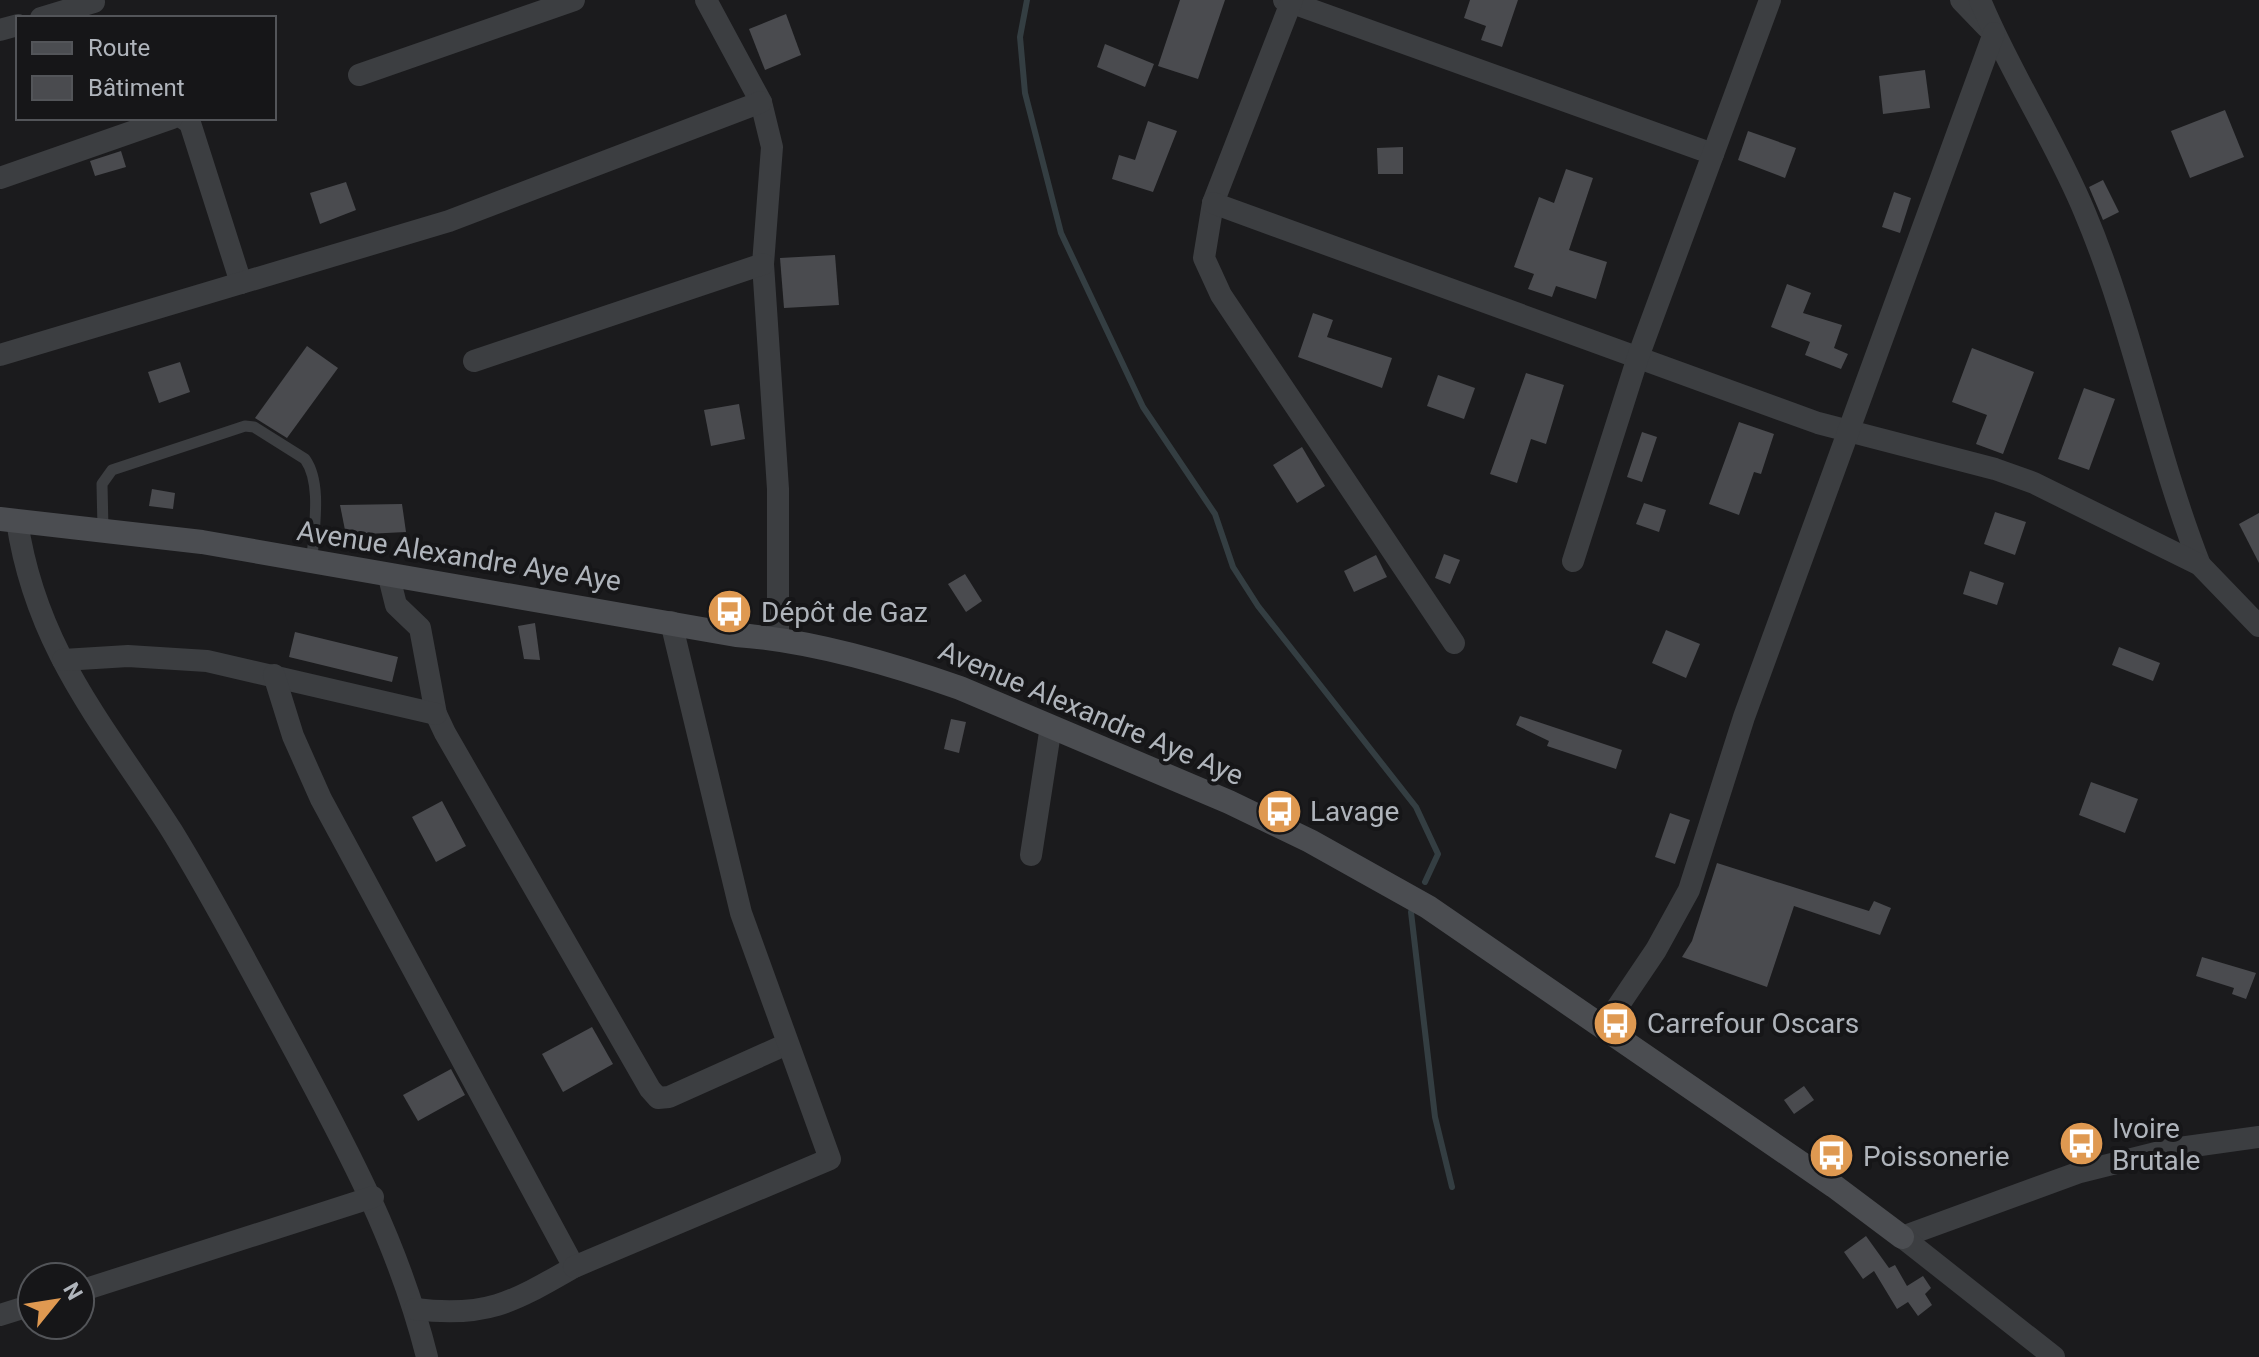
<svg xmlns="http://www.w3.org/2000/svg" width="2259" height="1357" font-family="Roboto,sans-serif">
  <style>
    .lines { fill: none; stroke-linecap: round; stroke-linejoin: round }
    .stream { stroke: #343e42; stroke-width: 6 }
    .building { fill: #4a4b4f }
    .lane { stroke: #3c3e41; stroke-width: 11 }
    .street { stroke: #3c3e41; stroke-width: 22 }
    .secondary { stroke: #4b4d51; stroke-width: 24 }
    .labels { text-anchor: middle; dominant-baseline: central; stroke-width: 8; stroke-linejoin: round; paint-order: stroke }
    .street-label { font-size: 28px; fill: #afb4bb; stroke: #161618 }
    .poi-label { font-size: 28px; fill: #afb4bb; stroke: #161618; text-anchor: start }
  </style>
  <rect width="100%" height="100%" fill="#1b1b1d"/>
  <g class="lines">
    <!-- stream -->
    <g class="stream">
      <polyline points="1027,0 1020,37 1025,93 1061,233 1143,407 1215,514 1233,567 1258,606 1416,807 1438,854 1425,882"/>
      <polyline points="1411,912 1435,1117 1452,1187"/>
    </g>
  </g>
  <!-- building -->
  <g class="building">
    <polygon points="1180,0 1225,0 1198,79 1158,66"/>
    <polygon points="1470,0 1518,0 1502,47 1481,40 1486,26 1464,18"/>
    <polygon points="786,14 801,55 765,70 749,29"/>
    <polygon points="1105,44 1154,64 1145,87 1097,67"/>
    <polygon points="1925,70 1930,108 1883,114 1879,76"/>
    <polygon points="2225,110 2244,157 2190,178 2171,131"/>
    <polygon points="1148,121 1177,131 1153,192 1112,179 1119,155 1135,160"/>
    <polygon points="1748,131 1796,148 1785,178 1738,160"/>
    <polygon points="1403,147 1403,174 1378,174 1377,148"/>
    <polygon points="121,151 126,167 95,176 90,161"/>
    <polygon points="1566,169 1593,178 1569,250 1607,262 1596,299 1556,286 1552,297 1528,289 1534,274 1514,267 1539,197 1554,203"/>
    <polygon points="2103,180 2119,212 2103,220 2089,187"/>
    <polygon points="346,182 356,210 320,224 310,193"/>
    <polygon points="1894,192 1911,198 1900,233 1882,227"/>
    <polygon points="835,255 839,305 784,308 780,258"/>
    <polygon points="1787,284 1811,293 1803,313 1842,325 1834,348 1848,354 1841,369 1805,355 1810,342 1771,327"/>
    <polygon points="1313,313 1333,320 1327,337 1392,358 1382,388 1298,357"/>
    <polygon points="307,346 338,368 287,438 255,418"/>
    <polygon points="1972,348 2034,372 2003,454 1976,444 1987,415 1952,402"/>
    <polygon points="180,362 190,392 159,403 148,372"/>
    <polygon points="1526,373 1564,385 1546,444 1531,439 1517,483 1490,474"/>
    <polygon points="1438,375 1475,388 1464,419 1427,406"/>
    <polygon points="2084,388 2115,399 2089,470 2058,459"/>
    <polygon points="739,404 745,439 711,446 704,410"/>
    <polygon points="1739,422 1774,434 1761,474 1754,472 1739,515 1709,504"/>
    <polygon points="1642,432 1657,437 1642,482 1627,477"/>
    <polygon points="1302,447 1325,486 1297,503 1273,465"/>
    <polygon points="152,489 175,493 173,509 149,506"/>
    <polygon points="1644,503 1666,510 1659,532 1636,524"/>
    <polygon points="402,504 406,532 346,535 340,505"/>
    <polygon points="1995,512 2026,522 2015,555 1984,544"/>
    <polygon points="2259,513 2259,563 2239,524"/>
    <polygon points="1444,554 1460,560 1450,584 1435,578"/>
    <polygon points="1376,555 1387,577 1354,592 1344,571"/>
    <polygon points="1970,571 2004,583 1997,605 1963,594"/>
    <polygon points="965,574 982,601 966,612 948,584"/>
    <polygon points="535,623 540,660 524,659 518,626"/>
    <polygon points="1666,630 1700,644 1686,678 1652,663"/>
    <polygon points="295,632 398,657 392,682 289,657"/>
    <polygon points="2119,647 2160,663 2153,681 2112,665"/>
    <polygon points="1520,716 1622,750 1616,769 1547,746 1549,741 1516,725"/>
    <polygon points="951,719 966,722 959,753 944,749"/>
    <polygon points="2091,782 2138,799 2125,833 2079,815"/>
    <polygon points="442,801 466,846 436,862 412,817"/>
    <polygon points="1670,813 1690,820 1675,864 1655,857"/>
    <polygon points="1717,863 1869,911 1874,901 1891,908 1880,935 1794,906 1767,987 1682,957 1692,941"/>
    <polygon points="2202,957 2256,973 2246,999 2232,994 2234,988 2196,976"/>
    <polygon points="592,1027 613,1064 563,1092 542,1054"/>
    <polygon points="451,1069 465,1095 418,1121 403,1095"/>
    <polygon points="1804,1086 1814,1100 1794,1114 1784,1100"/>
    <polygon points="1866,1236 1889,1268 1895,1265 1907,1286 1923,1276 1931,1288 1925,1294 1932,1305 1918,1316 1908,1302 1897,1309 1874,1271 1863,1279 1844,1252"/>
  </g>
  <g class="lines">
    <!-- lane -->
    <path class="lane" d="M103,529L102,484L112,470L245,426L254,427L305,459C323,484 313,532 312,561"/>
    <!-- street -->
    <g class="street">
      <polyline points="706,0 761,102 772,147 763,264 778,489 778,638"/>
      <polyline points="1284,0 1713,154"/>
      <polyline points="1292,0 1213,203 1204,258 1221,295 1454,643"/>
      <polyline points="1961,0 1987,27"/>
      <path d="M1980,0C2010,73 2055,140 2085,213C2133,327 2155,450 2200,565"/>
      <polyline points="41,18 94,2"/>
      <polyline points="0,30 18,25"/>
      <polyline points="359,75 574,0"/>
      <polyline points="183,118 190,123 241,283"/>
      <polyline points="0,178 172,118"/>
      <polyline points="1213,203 1818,423 1995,469 2034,483 2200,565 2259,626"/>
      <polyline points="0,355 449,221 761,102"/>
      <polyline points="474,361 763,264"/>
      <path d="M17,521C36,650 105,726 172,831C212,896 248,965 284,1031C342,1139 397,1237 427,1357"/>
      <polyline points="1573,561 1638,357 1770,0"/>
      <polyline points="389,577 396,605 420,628 436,714 445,733 650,1089 658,1098 669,1097 787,1044"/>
      <polyline points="63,660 128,656 207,661 436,714"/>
      <path d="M274,675L293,736L321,799L574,1267C513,1302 487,1318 415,1309"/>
      <polyline points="1031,855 1051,726"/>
      <polyline points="1604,1027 1656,950 1689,890 1744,717 1994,33"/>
      <polyline points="1902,1237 2080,1172 2172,1149 2259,1137"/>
      <polyline points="1902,1237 2054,1357"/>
      <polyline points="574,1267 830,1159 741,913 671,622"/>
      <polyline points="80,1291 373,1197"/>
      <polyline points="0,1315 32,1305"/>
    </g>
    <!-- secondary -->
    <path class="secondary" d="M0,519L202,542L736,635C810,640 889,663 960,688L1229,802L1310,841L1428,907L1834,1186L1902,1237"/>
  </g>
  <!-- icons -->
  <defs>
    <symbol id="bus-disc" viewBox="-11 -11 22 22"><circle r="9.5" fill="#df9951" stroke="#161618"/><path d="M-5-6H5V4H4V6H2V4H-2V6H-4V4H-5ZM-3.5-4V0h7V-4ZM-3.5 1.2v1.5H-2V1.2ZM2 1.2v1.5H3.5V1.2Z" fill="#fff"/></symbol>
  </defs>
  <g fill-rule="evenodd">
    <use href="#bus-disc" x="704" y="586" width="51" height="51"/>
    <use href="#bus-disc" x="1254" y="786" width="51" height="51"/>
    <use href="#bus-disc" x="1590" y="998" width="51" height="51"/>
    <use href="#bus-disc" x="2056" y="1118" width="51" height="51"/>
    <use href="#bus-disc" x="1806" y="1130" width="51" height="51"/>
  </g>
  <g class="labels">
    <!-- street labels -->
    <g class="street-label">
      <text transform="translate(459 556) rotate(9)">Avenue Alexandre Aye Aye</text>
      <text transform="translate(1091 713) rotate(23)">Avenue Alexandre Aye Aye</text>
    </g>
    <!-- poi labels -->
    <g class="poi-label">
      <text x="761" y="612">Dépôt de Gaz</text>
      <text x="1310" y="811">Lavage</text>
      <text x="1647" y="1023">Carrefour Oscars</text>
      <text x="2112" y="1128">Ivoire<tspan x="2112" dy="32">Brutale</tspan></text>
      <text x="1863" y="1156">Poissonerie</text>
    </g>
  </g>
  <!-- legend -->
  <rect x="16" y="16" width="260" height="104" fill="#161618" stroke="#535559" stroke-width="2"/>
  <rect x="32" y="42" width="40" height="12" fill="#4b4d51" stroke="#535559" stroke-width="2"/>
  <text x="88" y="56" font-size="24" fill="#afb4bb">Route</text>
  <rect x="32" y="76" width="40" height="24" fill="#4a4b4f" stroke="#535559" stroke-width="2"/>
  <text x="88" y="96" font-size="24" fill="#afb4bb">Bâtiment</text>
  <!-- north arrow -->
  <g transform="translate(56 1301) rotate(60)"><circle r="38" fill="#161618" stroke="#535559" stroke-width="2"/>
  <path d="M0-6L14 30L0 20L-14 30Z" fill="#df9951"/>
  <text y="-12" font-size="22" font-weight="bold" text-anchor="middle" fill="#afb4bb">N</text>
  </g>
</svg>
